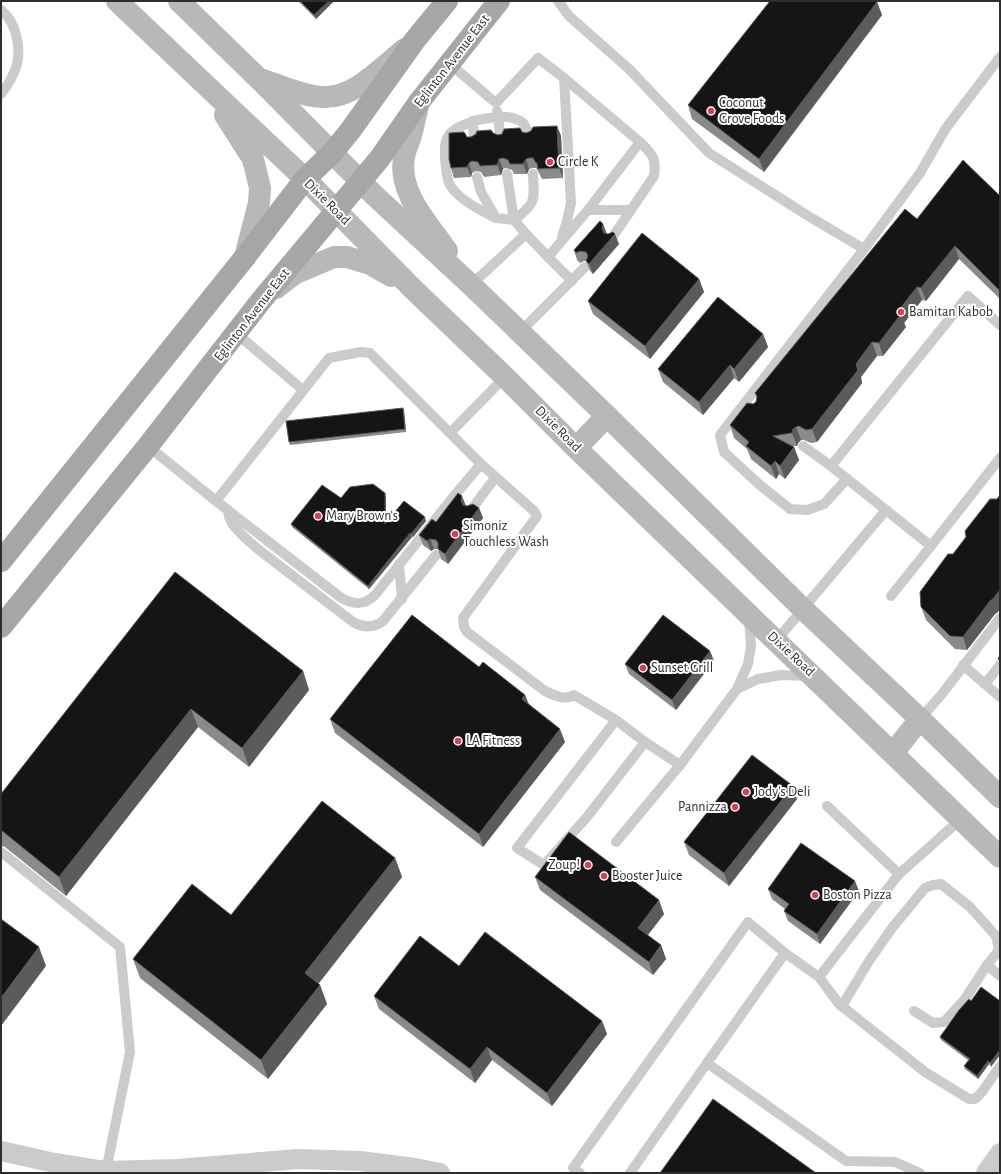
<svg xmlns="http://www.w3.org/2000/svg" width="1001" height="1174" font-family="'Alegreya Sans',sans-serif">
  <style>
    .lines { fill: none; stroke-linecap: round; stroke-linejoin: round }
    .lane { stroke: #cbcbcb; stroke-width: 10 }
    .street { stroke: #cbcbcb; stroke-width: 20 }
    .secondary { stroke: #b8b8b8; stroke-width: 22 }
    .primary { stroke: #a6a6a6; stroke-width: 22 }
    .wall { fill: #8a8a8a }
    .shaded-wall { fill: #5b5b5b }
    .building { fill: #151515; stroke: #5b5b5b }
    .poi-dot { fill: #d44150; stroke: #fff; stroke-width: 1.5 }
    .labels { text-anchor: middle; dominant-baseline: central; stroke-width: 4; stroke-linejoin: round; paint-order: stroke }
    .street-label { font-size: 14px; fill: #2e2e2e; stroke: #fff }
    .poi-label { font-size: 14px; fill: #2e2e2e; stroke: #fff; text-anchor: start }
  </style>
  <rect width="100%" height="100%" fill="#fff"/>
  <g class="lines">
    <!-- lane -->
    <g class="lane">
      <polyline points="558,1 569,16 629,69 709,153 810,217 864,249 920,173 946,128 1000,57"/>
      <path d="M1,10C16,22 21,46 17,64C14,75 8,85 1,94"/>
      <polyline points="450,64 496,103 538,58 564,78 640,142 588,210 548,257 526,234 471,285"/>
      <polyline points="497,111 501,139"/>
      <path d="M473,121C451,130 443,133 445,158C446,166 446,176 449,183C456,198 481,211 496,218"/>
      <path d="M474,141L473,121C488,118 510,112 523,123C526,126 528,133 530,137"/>
      <polyline points="477,177 481,192 496,218 514,220 507,174"/>
      <polyline points="588,210 631,210"/>
      <path d="M526,234L514,220C537,202 534,201 533,174"/>
      <polyline points="562,237 567,221 571,203 564,78"/>
      <path d="M612,238L654,176C657,158 652,154 640,142"/>
      <polyline points="548,257 572,281"/>
      <polyline points="520,332 585,267"/>
      <polyline points="237,334 303,390"/>
      <polyline points="450,433 505,377"/>
      <path d="M148,446L216,501L329,358L361,352L370,353L481,464L534,511L537,516L463,618L464,627L467,632L545,691C554,695 565,701 574,695L616,720L645,742L587,817L544,865L517,848L616,720"/>
      <polyline points="803,446 831,466"/>
      <polyline points="847,479 824,504 807,510 790,509 761,486 724,452 720,435 864,249"/>
      <path d="M216,501L340,597C353,605 364,606 375,595L454,496L481,464"/>
      <path d="M228,510L229,517L233,525L242,535L259,550L353,622C364,628 374,628 383,621L436,555"/>
      <polyline points="471,510 495,478"/>
      <polyline points="931,546 831,466 968,296 1000,325"/>
      <polyline points="399,564 402,599"/>
      <polyline points="891,596 931,546 1000,458"/>
      <polyline points="776,641 886,510"/>
      <polyline points="963,665 1000,697"/>
      <polyline points="985,684 1000,665"/>
      <polyline points="737,689 758,679 781,675 808,676"/>
      <polyline points="920,719 942,694 1000,618"/>
      <polyline points="645,742 680,765"/>
      <polyline points="827,806 899,874"/>
      <polyline points="616,842 680,765 737,689 748,664 751,646 749,619"/>
      <polyline points="1,852 120,947 130,1052 106,1171"/>
      <polyline points="819,977 839,1004 925,1072 969,1099 975,1099 982,1092 1000,1066"/>
      <polyline points="842,1006 869,961 892,928 925,888 933,885 941,884 970,907 996,936 999,950 987,965"/>
      <polyline points="914,1011 933,1023 944,1022 965,999 987,965 1000,976"/>
      <polyline points="580,1173 573,1168 748,922 785,953"/>
      <polyline points="630,1173 707,1063"/>
      <polyline points="920,1173 895,1162 846,1161 707,1063 785,953 819,977 899,874 961,819"/>
    </g>
    <!-- street -->
    <g class="street">
      <polyline points="1,1151 50,1162 106,1171 177,1169 298,1159 360,1161 415,1168 440,1173"/>
      <polyline points="986,1173 1000,1153"/>
    </g>
    <!-- secondary -->
    <g class="secondary">
      <polyline points="117,1 305,179 414,290 505,377 576,448 1000,857"/>
      <polyline points="179,1 259,79 374,195 471,285 607,416 803,609 920,719 1000,797"/>
      <path d="M263,80C282,86 302,96 322,97C354,99 382,67 405,49"/>
      <path d="M419,102C416,113 414,125 411,135C410,141 406,147 405,153C395,190 428,223 447,251"/>
      <polyline points="225,115 253,159 260,188 259,203 245,257"/>
      <polyline points="276,288 294,274 334,257 347,257 370,264 391,276"/>
      <polyline points="576,448 607,416"/>
      <polyline points="893,753 920,719"/>
    </g>
    <!-- primary -->
    <g class="primary">
      <polyline points="1,561 245,257 305,179 332,153 350,131 415,40 447,1"/>
      <polyline points="1,627 148,446 260,302 380,158 419,102 499,1"/>
    </g>
  </g>
  <!-- wall -->
  <g class="wall">
    <polygon points="298,1 334,1 316,19"/>
    <polygon points="877,2 882,15 764,172 692,119 688,105"/>
    <polygon points="557,126 561,136 563,178 542,179 539,173 536,168 533,168 529,169 527,174 514,174 512,170 506,168 503,169 501,175 484,177 481,172 476,171 472,173 471,177 454,178 451,168 467,137 471,137 493,133 498,135 522,132 526,133"/>
    <polygon points="1000,196 1000,299 959,259 926,301 922,300 904,323 906,327 883,356 877,356 861,377 862,383 817,442 811,443 804,440 801,440 798,443 797,446 793,446 794,447 799,460 785,479 779,474 776,479 751,459 747,449 734,438 730,425 756,402 757,398 755,393 917,219"/>
    <polygon points="607,234 619,244 593,274 590,271 586,261 584,261 580,263 577,260 574,250"/>
    <polygon points="699,279 704,292 650,359 593,314 588,301"/>
    <polygon points="763,334 768,347 739,382 734,378 703,415 663,382 658,369"/>
    <polygon points="403,408 404,411 406,432 290,445 289,442"/>
    <polygon points="386,497 386,522 426,521 413,537 412,537 369,589 292,527 291,524"/>
    <polygon points="997,499 998,612 995,614 967,650 955,649 926,620 921,607 953,554"/>
    <polygon points="466,506 479,508 483,518 448,564 441,559 438,549 434,549 431,551 423,545 419,535 436,522"/>
    <polygon points="175,572 303,671 309,690 249,767 198,727 66,896 5,847 1,846 1,794"/>
    <polygon points="710,651 714,661 676,710 629,674 625,664"/>
    <polygon points="479,667 525,695 529,704 565,742 483,847 335,733 330,719"/>
    <polygon points="797,799 729,886 689,855 684,842"/>
    <polygon points="395,858 402,877 318,984 320,985 327,1004 268,1079 140,978 133,959"/>
    <polygon points="535,877 664,914 648,935 661,945 666,959 653,975 540,890"/>
    <polygon points="768,889 859,891 820,944 788,921 784,911 785,909 772,899"/>
    <polygon points="459,966 602,1021 607,1034 552,1106 492,1060 475,1083 379,1009 374,996"/>
    <polygon points="969,999 991,1067 989,1064 978,1079 965,1069 964,1066 968,1060 941,1040 940,1037"/>
  </g>
  <!-- shaded-wall -->
  <g class="shaded-wall">
    <polygon points="329,1 334,1 316,19 314,15"/>
    <polygon points="877,2 882,15 764,172 759,159"/>
    <polygon points="557,126 561,136 563,178 559,168"/>
    <polygon points="499,159 503,169 501,175 497,165"/>
    <polygon points="526,159 529,169 527,174 523,164"/>
    <polygon points="469,163 472,173 471,177 467,167"/>
    <polygon points="603,224 607,234 606,238 602,228"/>
    <polygon points="615,234 619,244 593,274 589,264"/>
    <polygon points="955,246 959,259 926,301 921,288"/>
    <polygon points="699,279 704,292 650,359 645,346"/>
    <polygon points="917,287 922,300 904,323 906,327 883,356 879,343 899,310"/>
    <polygon points="763,334 768,347 739,382 734,369"/>
    <polygon points="872,342 877,356 861,377 862,383 817,442 812,429 856,364"/>
    <polygon points="730,365 734,378 703,415 699,402"/>
    <polygon points="403,408 404,411 406,432 405,429"/>
    <polygon points="796,427 801,440 798,443 797,446 792,433 793,429"/>
    <polygon points="794,447 799,460 785,479 780,466"/>
    <polygon points="775,461 779,474 776,479 771,466"/>
    <polygon points="385,493 386,497 386,527 385,524"/>
    <polygon points="462,496 466,506 465,510 461,500"/>
    <polygon points="479,508 483,518 448,564 445,554"/>
    <polygon points="425,517 426,521 413,537 411,534"/>
    <polygon points="410,533 412,537 369,589 368,586"/>
    <polygon points="430,539 434,549 431,551 427,541"/>
    <polygon points="1000,590 1000,609 998,612 995,614 967,650 963,637 990,601"/>
    <polygon points="710,651 714,661 676,710 672,700"/>
    <polygon points="303,671 309,690 249,767 242,748"/>
    <polygon points="525,695 530,708 522,699"/>
    <polygon points="191,709 198,727 66,896 59,877"/>
    <polygon points="560,729 565,742 483,847 479,834"/>
    <polygon points="793,786 797,799 729,886 724,873"/>
    <polygon points="395,858 402,877 312,992 305,973"/>
    <polygon points="855,881 859,891 820,944 817,934"/>
    <polygon points="659,900 664,914 643,941 638,928"/>
    <polygon points="661,945 666,959 653,975 649,962"/>
    <polygon points="39,947 46,966 1,1026 1,998"/>
    <polygon points="320,985 327,1004 268,1079 261,1060"/>
    <polygon points="602,1021 607,1034 552,1106 547,1093"/>
    <polygon points="487,1047 492,1060 475,1083 470,1069"/>
    <polygon points="1000,1050 1000,1055 991,1067 990,1063"/>
    <polygon points="988,1061 989,1064 978,1079 977,1076"/>
  </g>
  <!-- building -->
  <g class="building">
    <polygon points="300,1 329,1 314,15"/>
    <polygon points="770,1 876,1 877,2 759,159 688,105"/>
    <polygon points="557,126 559,168 538,169 537,163 536,163 533,158 529,158 526,159 523,164 510,164 508,160 503,158 499,159 497,165 480,166 478,162 472,161 469,163 467,167 451,168 449,159 449,133 464,132 467,137 471,137 476,134 477,131 491,130 493,133 498,135 502,134 504,129 520,128 522,132 526,133 531,131 533,127"/>
    <polygon points="963,160 1000,196 1000,291 955,246 921,288 917,287 899,310 901,314 879,343 872,342 856,364 858,370 812,429 806,430 799,426 796,427 793,429 792,433 773,436 794,447 780,466 775,461 771,466 746,446 749,442 730,425 747,403 753,404 756,402 757,396 755,393 905,209 917,219"/>
    <polygon points="600,221 603,224 602,228 604,233 608,234 613,232 615,234 589,264 586,261 588,256 586,252 580,251 576,253 574,250"/>
    <polygon points="642,233 699,279 645,346 588,301"/>
    <polygon points="718,297 763,334 734,369 730,365 699,402 658,369"/>
    <polygon points="403,408 405,429 289,442 286,421"/>
    <polygon points="373,484 385,493 385,524 404,501 425,517 411,534 410,533 368,586 291,524 322,485 341,498 350,487"/>
    <polygon points="458,493 462,496 461,500 463,505 467,506 473,504 479,508 445,554 438,549 438,543 436,540 430,539 427,541 419,535 432,519 436,522"/>
    <polygon points="1000,495 1000,590 993,599 990,601 963,637 950,636 921,607 920,592 948,554 953,554 966,537 965,531 990,499 997,499"/>
    <polygon points="175,572 303,671 242,748 191,709 59,877 1,830 1,794"/>
    <polygon points="412,615 479,667 483,662 525,695 522,699 560,729 479,834 330,719"/>
    <polygon points="663,615 710,651 672,700 625,664"/>
    <polygon points="1000,655 1000,661 998,659"/>
    <polygon points="752,755 793,786 724,873 684,842"/>
    <polygon points="322,801 395,858 305,973 320,985 261,1060 133,959 192,884 231,915"/>
    <polygon points="569,832 659,900 638,928 661,945 649,962 535,877"/>
    <polygon points="801,843 855,881 817,934 784,911 789,904 768,889"/>
    <polygon points="1,919 39,947 1,998"/>
    <polygon points="485,932 602,1021 547,1093 487,1047 470,1069 374,996 420,936 459,966"/>
    <polygon points="981,987 1000,1001 1000,1050 990,1063 988,1061 977,1076 964,1066 970,1059 940,1037 959,1010 969,999 971,1001"/>
    <polygon points="713,1099 816,1173 660,1173"/>
  </g>
  <!-- markers -->
  <g class="poi-dot">
    <circle cx="711" cy="111" r="4"/>
    <circle cx="550" cy="162" r="4"/>
    <circle cx="901" cy="312" r="4"/>
    <circle cx="318" cy="516" r="4"/>
    <circle cx="455" cy="534" r="4"/>
    <circle cx="643" cy="668" r="4"/>
    <circle cx="458" cy="741" r="4"/>
    <circle cx="746" cy="792" r="4"/>
    <circle cx="735" cy="807" r="4"/>
    <circle cx="588" cy="865" r="4"/>
    <circle cx="604" cy="876" r="4"/>
    <circle cx="815" cy="895" r="4"/>
  </g>
  <g class="labels">
    <!-- street labels -->
    <g class="street-label">
      <text transform="translate(452 61) rotate(-52)">Eglinton Avenue East</text>
      <text transform="translate(327 202) rotate(45)">Dixie Road</text>
      <text transform="translate(252 315) rotate(-52)">Eglinton Avenue East</text>
      <text transform="translate(558 429) rotate(45)">Dixie Road</text>
      <text transform="translate(791 654) rotate(43)">Dixie Road</text>
    </g>
    <!-- poi labels -->
    <g class="poi-label">
      <text x="719" y="103">Coconut<tspan x="719" dy="16">Grove Foods</tspan></text>
      <text x="558" y="162">Circle K</text>
      <text x="909" y="312">Bamitan Kabob</text>
      <text x="326" y="516">Mary Brown's</text>
      <text x="463" y="526">Simoniz<tspan x="463" dy="16">Touchless Wash</tspan></text>
      <text x="651" y="668">Sunset Grill</text>
      <text x="466" y="741">LA Fitness</text>
      <text x="754" y="792">Jody's Deli</text>
      <text x="727" y="807" text-anchor="end">Pannizza</text>
      <text x="580" y="865" text-anchor="end">Zoup!</text>
      <text x="612" y="876">Booster Juice</text>
      <text x="823" y="895">Boston Pizza</text>
    </g>
  </g>
  <!-- border -->
  <rect width="1001" height="1174" fill="none" stroke="#2e2e2e" stroke-width="4"/>
</svg>
